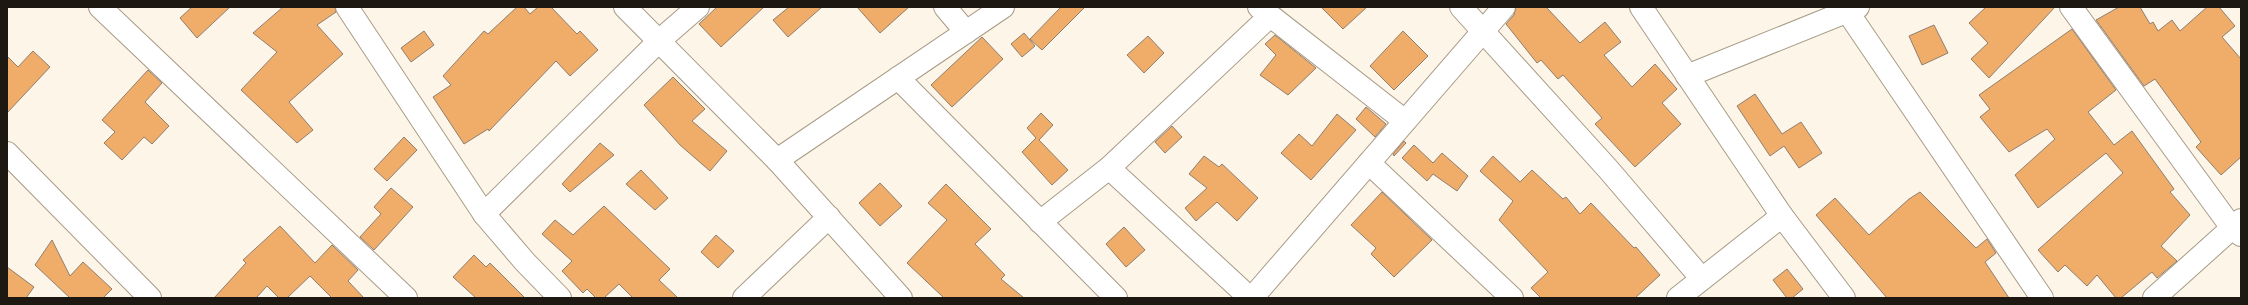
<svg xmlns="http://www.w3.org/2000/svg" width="2248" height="305" font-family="'Exo 2',sans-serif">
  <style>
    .building { fill: #f0ad6a; stroke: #907e6e }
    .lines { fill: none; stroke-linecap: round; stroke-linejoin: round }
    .minor-casing { stroke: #a89b87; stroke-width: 24 }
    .tertiary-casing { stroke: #a89b87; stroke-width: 24 }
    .minor { stroke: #fff; stroke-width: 22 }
    .tertiary { stroke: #fff; stroke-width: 22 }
  </style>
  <rect width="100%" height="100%" fill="#fdf5e8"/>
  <!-- building -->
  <g class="building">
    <polygon points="192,7 230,7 197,38 180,18"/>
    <polygon points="283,7 335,7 336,12 317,25 343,54 289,102 313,130 297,143 241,90 277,52 253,33"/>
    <polygon points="517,7 524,7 530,14 538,7 551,7 577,34 580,31 598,50 570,76 556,61 489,131 488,129 464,144 433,97 451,85 443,76 484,31 488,34"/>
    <polygon points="717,7 764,7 721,47 699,24"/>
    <polygon points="789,7 822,7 788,37 773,20"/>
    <polygon points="857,7 909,7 880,33"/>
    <polygon points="1061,7 1085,7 1042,50 1030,39"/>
    <polygon points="1321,7 1367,7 1343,29"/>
    <polygon points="1516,7 1546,7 1580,43 1605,22 1621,42 1604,55 1632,87 1655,64 1677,89 1662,103 1681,124 1635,167 1595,124 1602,118 1563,75 1558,79 1541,60 1537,63 1506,24 1514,15"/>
    <polygon points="1986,7 2055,7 1989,78 1971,59 1988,43 1969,23"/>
    <polygon points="2119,7 2140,7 2150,24 2153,22 2158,31 2172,20 2180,31 2207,7 2219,7 2235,26 2222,37 2241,59 2241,157 2221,175 2196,147 2201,142 2155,79 2144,86 2096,20"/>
    <polygon points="1934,25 1948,53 1922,65 1909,36"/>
    <polygon points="2072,29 2116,90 2088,112 2114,145 2132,131 2174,189 2170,192 2190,215 2161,246 2177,261 2157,278 2152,272 2121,298 2116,298 2097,275 2087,286 2065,265 2058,272 2038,250 2123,173 2106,153 2038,208 2015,175 2055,139 2047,129 2009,152 1980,117 1990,109 1979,95"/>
    <polygon points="424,31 434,45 411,62 401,48"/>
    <polygon points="1403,31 1428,56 1394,90 1370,66"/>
    <polygon points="1024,33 1035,46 1022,57 1011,44"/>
    <polygon points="1275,35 1316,68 1288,95 1260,75 1276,55 1265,44"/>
    <polygon points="1148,36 1164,53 1144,73 1127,55"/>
    <polygon points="982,37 1003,59 952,107 931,85"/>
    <polygon points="33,51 50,67 7,113 7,56 18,67"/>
    <polygon points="148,70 162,83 145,102 169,126 152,144 144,137 122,160 104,143 115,132 102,120"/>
    <polygon points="673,77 705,109 692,121 727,151 710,171 680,145 644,105"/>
    <polygon points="1755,94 1782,134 1801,122 1822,153 1799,168 1784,146 1770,156 1737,106"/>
    <polygon points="1366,107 1386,124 1375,137 1356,119"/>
    <polygon points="1041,113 1053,125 1039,140 1068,170 1052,185 1022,152 1036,138 1027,128"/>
    <polygon points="1337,114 1356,130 1311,180 1281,153 1299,134 1312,146"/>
    <polygon points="1172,126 1182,137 1165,153 1155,142"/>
    <polygon points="404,137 417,150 387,181 374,169"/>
    <polygon points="1404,141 1406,143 1394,156 1393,154"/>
    <polygon points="600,143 614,155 570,192 562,184"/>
    <polygon points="1414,145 1433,163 1442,153 1468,176 1457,191 1433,174 1427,181 1402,158"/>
    <polygon points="1204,156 1219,167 1222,164 1258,198 1237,221 1217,202 1196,221 1185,208 1207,188 1189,174"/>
    <polygon points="1493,156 1520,182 1532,170 1563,199 1566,197 1580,214 1591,203 1634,248 1636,247 1660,275 1635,298 1541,298 1531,288 1548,272 1499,220 1513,201 1480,171"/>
    <polygon points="641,170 668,198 655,210 626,184"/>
    <polygon points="880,183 902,206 880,226 859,203"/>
    <polygon points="946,184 991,229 975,244 1005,275 1001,279 1024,298 944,298 907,263 947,220 928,203"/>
    <polygon points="391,188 413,207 374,250 360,237 381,214 374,207"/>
    <polygon points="1382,192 1432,240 1394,277 1371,254 1376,248 1351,225"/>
    <polygon points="1920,192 1976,248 1987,239 1996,253 1985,262 2009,298 1887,298 1816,215 1835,198 1869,235 1909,199"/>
    <polygon points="604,206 670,269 659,280 678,298 633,298 619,284 604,298 596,298 587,289 583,293 562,271 572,261 542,234 555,220 573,235"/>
    <polygon points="280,226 315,263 332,245 358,270 348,281 364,298 332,298 310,276 287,298 279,298 267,286 256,298 214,298 246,263 243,260"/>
    <polygon points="1124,227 1145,250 1126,267 1106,244"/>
    <polygon points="716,235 734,251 718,268 701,252"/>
    <polygon points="52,240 70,276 83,262 112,289 103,298 70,298 35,265"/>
    <polygon points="474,255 486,267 490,263 525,298 476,298 453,277"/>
    <polygon points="7,267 34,287 26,298 7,298"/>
    <polygon points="1787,269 1803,289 1792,298 1787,298 1773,280"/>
  </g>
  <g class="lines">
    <defs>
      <g id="minor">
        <polyline points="100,7 406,298"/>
        <polyline points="347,7 484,214 525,262 560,298"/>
        <polyline points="625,7 777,160 901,298"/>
        <polyline points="945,7 966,32"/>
        <polyline points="1259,7 1405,121"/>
        <polyline points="1461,7 1608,169 1702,279"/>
        <polyline points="2071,7 2232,228 2241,235"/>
        <polyline points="1847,11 2042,298"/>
        <polyline points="1687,76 1858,7"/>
        <polyline points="898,78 1116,298"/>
        <polyline points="7,153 150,298"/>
        <polyline points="777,160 1003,7"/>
        <polyline points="1369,163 1512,298"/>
        <polyline points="1109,168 1250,298"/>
        <polyline points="484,214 660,40 698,7"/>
        <polyline points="1040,222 1109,168 1270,16"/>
        <polyline points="744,298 829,217"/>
        <polyline points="1252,298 1504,7"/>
        <polyline points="1678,298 1782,216"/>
        <polyline points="2154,298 2241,220"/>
      </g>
      <polyline id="tertiary" points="1641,7 1782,216 1844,298"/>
    </defs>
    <!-- minor casing -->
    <use href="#minor" class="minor-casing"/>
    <!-- tertiary casing -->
    <use href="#tertiary" class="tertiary-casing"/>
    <!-- minor -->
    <use href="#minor" class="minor"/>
    <!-- tertiary -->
    <use href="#tertiary" class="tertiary"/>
  </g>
  <!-- border -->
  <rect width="2248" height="305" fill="none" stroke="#1d1811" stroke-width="16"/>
</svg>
